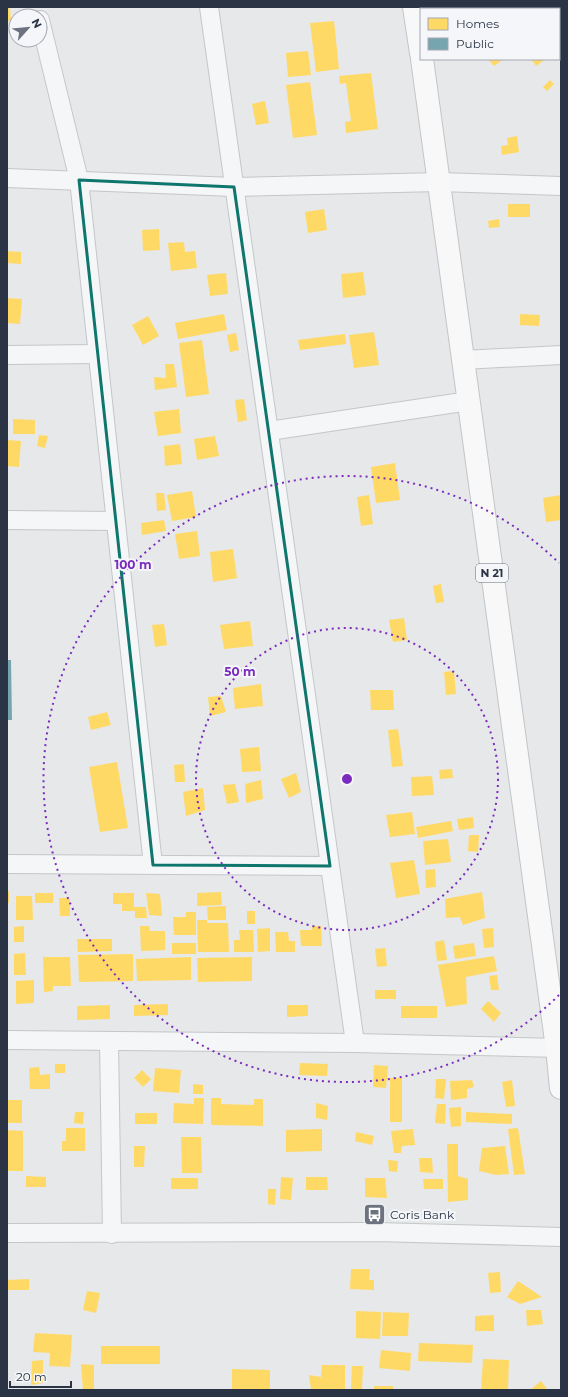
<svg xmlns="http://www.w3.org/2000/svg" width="568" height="1397" font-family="Montserrat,sans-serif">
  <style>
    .homes { fill: #ffd966 }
    .public { fill: #76a5af }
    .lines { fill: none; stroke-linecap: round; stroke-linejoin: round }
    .street-casing { stroke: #c4c6c8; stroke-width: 20 }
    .primary-casing { stroke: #c2c5c8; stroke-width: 24 }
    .street { stroke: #f5f6f7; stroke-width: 18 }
    .primary { stroke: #f8f8f8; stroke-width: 22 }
    .marked { fill: none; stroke: #0f766e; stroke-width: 3; stroke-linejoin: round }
    .ring { fill: none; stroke: #7b2cbf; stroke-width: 2; stroke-dasharray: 2 4 }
    .labels { text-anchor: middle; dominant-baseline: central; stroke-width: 4; stroke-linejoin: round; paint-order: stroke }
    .shield { fill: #f4f6f9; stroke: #676e7b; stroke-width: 1 }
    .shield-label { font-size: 11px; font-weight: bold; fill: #2b3445 }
    .poi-label { font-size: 12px; fill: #2b3445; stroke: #f4f6f9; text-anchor: start }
    .centre { fill: #7b2cbf; stroke: #f4f6f9; stroke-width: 2 }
    .ring-label { font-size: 12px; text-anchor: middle; font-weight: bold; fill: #7b2cbf; stroke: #f4f6f9; stroke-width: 4; stroke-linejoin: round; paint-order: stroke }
  </style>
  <rect width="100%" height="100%" fill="#e6e8ea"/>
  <!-- homes -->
  <g class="homes">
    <polygon points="7,7 10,7 11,21 7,21"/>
    <polygon points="334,21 339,69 316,72 310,23"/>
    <polygon points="308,51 311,75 288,77 286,53"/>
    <polygon points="488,59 499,59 501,61 494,66"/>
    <polygon points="531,59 543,59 544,60 536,66"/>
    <polygon points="371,73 378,129 346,133 345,122 351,121 346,83 340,84 339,76"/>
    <polygon points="550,80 554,84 547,91 543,87"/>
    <polygon points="310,82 317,135 293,138 286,85"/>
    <polygon points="265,101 269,123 256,125 252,104"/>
    <polygon points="517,136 519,152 502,155 501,146 508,145 507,138"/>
    <rect x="508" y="204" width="22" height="13"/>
    <polygon points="324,209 327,230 308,233 305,212"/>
    <polygon points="499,219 500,227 489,228 488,221"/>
    <polygon points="159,229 160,250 143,251 142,230"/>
    <polygon points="184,242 185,252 195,251 197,268 171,271 168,243"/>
    <polygon points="7,251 21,252 21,264 7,263"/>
    <polygon points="363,272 366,295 343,298 341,274"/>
    <polygon points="226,273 228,294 210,296 207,275"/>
    <polygon points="7,298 22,299 20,324 7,323"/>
    <polygon points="224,314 227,330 178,339 175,323"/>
    <polygon points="520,314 540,315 539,326 520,325"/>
    <polygon points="148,316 159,336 143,345 132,325"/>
    <polygon points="374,332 379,365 354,368 349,335"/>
    <polygon points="236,333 239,350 230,352 227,335"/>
    <polygon points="345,334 346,344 300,350 298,340"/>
    <polygon points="202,340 209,394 186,397 179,343"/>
    <polygon points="165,364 174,364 177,387 155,390 154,377 166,378"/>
    <polygon points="244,399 247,420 238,422 235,400"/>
    <polygon points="179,409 181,433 158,436 154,412"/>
    <polygon points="13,419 35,420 35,434 13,434"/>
    <polygon points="39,435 48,436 45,448 37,446"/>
    <polygon points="215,436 219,456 197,460 194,439"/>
    <polygon points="7,440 21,441 19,467 7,466"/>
    <polygon points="180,444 182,464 165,466 164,446"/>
    <polygon points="395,463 400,500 376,503 371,467"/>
    <polygon points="192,491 196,517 172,521 167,495"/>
    <polygon points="156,493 164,493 166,510 157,511"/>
    <polygon points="369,495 373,524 361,526 357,497"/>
    <polygon points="561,495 561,520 546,522 543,498"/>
    <polygon points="164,520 166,531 142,535 141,523"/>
    <polygon points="197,531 200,556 179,559 175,534"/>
    <polygon points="233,549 237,578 213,582 210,552"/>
    <polygon points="441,584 444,602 436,603 433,586"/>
    <polygon points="404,618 407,640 393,642 389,620"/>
    <polygon points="250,621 253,646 224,649 220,625"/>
    <polygon points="164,624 167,645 155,647 152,625"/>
    <polygon points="454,671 456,694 446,695 444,672"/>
    <polygon points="261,684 263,706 235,709 233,688"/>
    <polygon points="370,690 393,690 394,710 371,710"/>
    <polygon points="221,696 226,712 210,716 208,697"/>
    <polygon points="107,712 111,725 91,730 88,717"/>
    <polygon points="398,729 403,766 392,767 388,730"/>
    <polygon points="259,747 261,771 242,772 240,749"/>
    <polygon points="117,762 128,828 100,832 89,767"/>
    <polygon points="184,764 185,782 175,782 174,765"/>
    <polygon points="452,769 453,778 440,779 439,770"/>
    <polygon points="296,773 301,792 289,798 281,779"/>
    <polygon points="432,776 434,795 412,796 411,777"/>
    <polygon points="261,780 263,799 246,803 245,784"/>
    <polygon points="235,784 239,802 227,804 223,785"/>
    <polygon points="203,788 205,810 186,816 183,792"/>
    <polygon points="412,812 415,834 390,837 386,815"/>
    <polygon points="473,817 474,828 459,830 457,819"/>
    <polygon points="451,821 453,831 418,838 416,827"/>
    <polygon points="469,835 479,835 478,852 468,851"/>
    <polygon points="448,839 451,862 425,865 423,841"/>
    <polygon points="414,860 420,894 396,898 390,863"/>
    <polygon points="435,869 436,887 426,888 425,870"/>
    <polygon points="9,891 9,903 7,903 7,892"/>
    <polygon points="221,892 222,905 197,906 197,893"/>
    <polygon points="482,892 485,918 463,925 460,917 446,918 445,899"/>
    <rect x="35" y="893" width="18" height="10"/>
    <polygon points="113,893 134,893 134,907 146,907 147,918 135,918 135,911 122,911 122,904 113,904"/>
    <polygon points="146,893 160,894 162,916 149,915"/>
    <polygon points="16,896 32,896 33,920 16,920"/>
    <polygon points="59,898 70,898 70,916 60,916"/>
    <polygon points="226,906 226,920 208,920 207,907"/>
    <rect x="247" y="911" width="8" height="13"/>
    <polygon points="186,912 196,912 196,935 174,935 173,917 186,917"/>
    <polygon points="197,920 207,920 207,923 228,923 229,952 198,952"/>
    <polygon points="24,926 24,942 14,942 14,927"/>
    <polygon points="140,926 149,926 150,931 165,931 165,950 141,951"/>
    <polygon points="312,926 321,926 322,946 301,946 300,930 312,930"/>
    <polygon points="270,928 270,951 258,952 257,929"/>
    <polygon points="493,928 494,947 484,948 482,929"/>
    <polygon points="239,930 253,930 254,952 234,952 234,940 240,940"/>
    <polygon points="275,932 288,932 289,941 295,941 295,952 276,952"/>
    <polygon points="77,939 112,939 112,951 78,952"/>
    <polygon points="444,940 447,960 437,961 435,942"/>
    <rect x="172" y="943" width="24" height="11"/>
    <polygon points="474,943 476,956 455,959 453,946"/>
    <polygon points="385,948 387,966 377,967 375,949"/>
    <polygon points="25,953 26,975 14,975 14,954"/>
    <polygon points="133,954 133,981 79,982 78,955"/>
    <polygon points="494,956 497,971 466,977 467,1004 446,1007 438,965"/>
    <polygon points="43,957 70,957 71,986 53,986 53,991 44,992"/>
    <polygon points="191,957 191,980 137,981 136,959"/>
    <polygon points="252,957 252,981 198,982 197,958"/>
    <polygon points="497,975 499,990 491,990 489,976"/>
    <polygon points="34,980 34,1003 16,1004 16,981"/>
    <rect x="375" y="990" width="21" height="9"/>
    <polygon points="488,1001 501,1013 494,1022 481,1009"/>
    <polygon points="168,1004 168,1015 134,1016 134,1005"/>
    <polygon points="110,1005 110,1019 77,1020 77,1006"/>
    <polygon points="287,1005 308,1005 308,1016 287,1017"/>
    <rect x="401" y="1006" width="36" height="12"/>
    <polygon points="300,1063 328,1064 327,1076 299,1075"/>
    <rect x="55" y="1064" width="10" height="9"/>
    <polygon points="374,1065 388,1066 386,1088 373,1087"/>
    <polygon points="39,1067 40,1075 50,1074 50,1089 30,1089 29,1068"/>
    <polygon points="155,1068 181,1070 179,1093 153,1091"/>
    <polygon points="142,1070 151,1079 143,1087 134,1078"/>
    <rect x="390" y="1078" width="12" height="44"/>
    <polygon points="436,1079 446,1079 444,1099 435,1098"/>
    <polygon points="472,1080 474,1087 467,1089 467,1098 451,1100 450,1081"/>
    <polygon points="512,1080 515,1106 506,1107 502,1082"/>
    <polygon points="193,1084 203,1085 203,1094 193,1094"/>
    <polygon points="194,1098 204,1098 203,1124 173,1123 174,1103 194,1104"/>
    <polygon points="211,1098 221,1098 221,1104 254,1105 254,1099 263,1099 263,1126 211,1125"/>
    <rect x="7" y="1100" width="15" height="23"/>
    <polygon points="316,1103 328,1106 327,1120 316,1118"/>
    <polygon points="437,1104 446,1104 445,1124 435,1123"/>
    <polygon points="461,1107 461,1126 451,1127 449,1108"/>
    <polygon points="75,1112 84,1112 83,1124 74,1123"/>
    <polygon points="466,1112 512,1114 512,1124 466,1122"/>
    <rect x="135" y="1113" width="22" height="11"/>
    <polygon points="66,1128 85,1128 85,1151 62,1151 62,1141 66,1141"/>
    <polygon points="518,1128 525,1174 514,1175 508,1129"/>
    <polygon points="322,1129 322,1151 286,1152 286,1130"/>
    <polygon points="413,1129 415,1145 402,1146 401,1153 394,1153 391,1131"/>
    <polygon points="7,1130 23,1131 23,1171 7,1171"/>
    <polygon points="356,1132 374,1136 372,1145 355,1141"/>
    <polygon points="181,1137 201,1137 202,1173 182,1173"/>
    <polygon points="447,1144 458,1144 458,1176 468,1179 468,1200 448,1202"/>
    <polygon points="134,1146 145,1146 144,1167 134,1167"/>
    <polygon points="505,1146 509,1174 496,1175 479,1171 482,1148"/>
    <polygon points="419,1158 432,1158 433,1173 420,1172"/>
    <polygon points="388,1160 398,1161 397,1172 389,1171"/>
    <polygon points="26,1176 46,1177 46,1187 26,1187"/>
    <polygon points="281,1177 293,1178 291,1200 280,1199"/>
    <polygon points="306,1177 327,1177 328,1190 306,1190"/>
    <rect x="171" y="1178" width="27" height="11"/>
    <polygon points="365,1178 385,1178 387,1198 365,1197"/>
    <polygon points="423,1179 443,1179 443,1189 424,1189"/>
    <polygon points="268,1189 276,1189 275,1205 268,1204"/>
    <polygon points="351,1269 370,1269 369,1280 374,1280 374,1290 350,1289"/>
    <polygon points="500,1272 501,1292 490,1293 488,1273"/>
    <polygon points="29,1279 29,1290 7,1290 7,1280"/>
    <polygon points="518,1281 542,1297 520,1304 507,1297"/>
    <polygon points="87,1291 100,1293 96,1313 83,1310"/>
    <polygon points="526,1310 541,1310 543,1324 527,1326"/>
    <polygon points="356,1311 381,1312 380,1339 356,1338"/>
    <polygon points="383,1312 409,1313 408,1336 382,1336"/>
    <polygon points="494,1315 494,1331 475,1331 475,1316"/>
    <polygon points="35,1333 72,1335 70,1367 49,1366 50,1353 33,1352"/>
    <polygon points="419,1343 473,1345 472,1363 418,1361"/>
    <rect x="101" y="1346" width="59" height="18"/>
    <polygon points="381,1350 411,1353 410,1371 379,1368"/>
    <polygon points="483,1359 509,1360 508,1390 481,1390"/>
    <polygon points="43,1360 43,1383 31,1385 32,1361"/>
    <polygon points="81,1364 94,1365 94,1390 83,1390"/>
    <polygon points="322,1365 345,1365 345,1390 311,1390 309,1375 321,1377"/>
    <polygon points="352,1366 363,1366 362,1390 351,1390"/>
    <polygon points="232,1369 270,1370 270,1390 232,1390"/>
    <polygon points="541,1381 547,1389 545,1390 530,1390"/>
    <rect x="374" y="1386" width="19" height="4"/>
  </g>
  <!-- public -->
  <polygon class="public" points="7,660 11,660 12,720 7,720"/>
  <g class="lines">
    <defs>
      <g id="street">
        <polyline points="209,7 355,1043"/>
        <polyline points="40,20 79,180 153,865"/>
        <polyline points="7,178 234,187 439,182 561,186"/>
        <polyline points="7,355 98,354"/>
        <polyline points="462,360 561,355"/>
        <polyline points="269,431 469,401"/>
        <polyline points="7,520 116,521"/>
        <polyline points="7,864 330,866"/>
        <polyline points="7,1040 355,1043 561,1048"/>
        <polyline points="109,1041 112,1234"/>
        <polyline points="7,1233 376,1232 561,1237"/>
      </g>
      <g id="primary">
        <polyline points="414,7 421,53"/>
        <polyline points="422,59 557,1048 561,1088"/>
      </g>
    </defs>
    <!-- street casing -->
    <use href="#street" class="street-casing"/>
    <!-- primary casing -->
    <use href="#primary" class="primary-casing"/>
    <!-- street -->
    <use href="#street" class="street"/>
    <!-- primary -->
    <use href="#primary" class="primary"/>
  </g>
  <!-- marked area -->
  <path class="marked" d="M79,180L234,187L330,866L153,865Z"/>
  <!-- distance rings -->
  <g class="ring">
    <circle cx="347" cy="779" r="151"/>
    <path d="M559 995A303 303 0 1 1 559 563"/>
  </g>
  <!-- icons -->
  <defs>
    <symbol id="bus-square" viewBox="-11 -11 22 22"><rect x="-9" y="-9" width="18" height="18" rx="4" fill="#6c737f" stroke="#f4f6f9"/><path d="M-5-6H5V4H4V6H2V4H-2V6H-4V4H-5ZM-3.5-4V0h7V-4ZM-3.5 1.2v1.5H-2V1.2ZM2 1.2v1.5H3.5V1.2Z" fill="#fff"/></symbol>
  </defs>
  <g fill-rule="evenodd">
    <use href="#bus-square" x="362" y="1202" width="25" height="25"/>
  </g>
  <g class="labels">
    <!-- shield labels -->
    <rect class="shield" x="476" y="564" width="32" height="18" rx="3"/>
    <g class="shield-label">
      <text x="492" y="573">N 21</text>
    </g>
    <!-- poi labels -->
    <g class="poi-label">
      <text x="390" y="1214">Coris Bank</text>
    </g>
  </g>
  <circle cx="347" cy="779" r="6" class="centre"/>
  <g class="ring-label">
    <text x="133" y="569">100 m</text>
    <text x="240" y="676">50 m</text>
  </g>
  <!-- border -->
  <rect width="568" height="1397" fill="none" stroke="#2b3445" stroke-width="16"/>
  <!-- legend -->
  <rect x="420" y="8" width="140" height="52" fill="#f4f6f9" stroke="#a4a8b1"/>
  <rect x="428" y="18" width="20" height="12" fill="#ffd966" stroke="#a4a8b1"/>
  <text x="456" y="28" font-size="12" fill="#2b3445">Homes</text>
  <rect x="428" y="38" width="20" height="12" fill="#76a5af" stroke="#a4a8b1"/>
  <text x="456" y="48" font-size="12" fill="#2b3445">Public</text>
  <!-- north arrow -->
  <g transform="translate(28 28) rotate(63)"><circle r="19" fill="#f4f6f9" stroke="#a4a8b1"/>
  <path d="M0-3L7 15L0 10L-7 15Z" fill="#6c737f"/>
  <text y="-6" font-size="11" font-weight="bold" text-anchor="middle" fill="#2b3445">N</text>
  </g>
  <!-- scale -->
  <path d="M10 1381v6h61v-6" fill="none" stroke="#2b3445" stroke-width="2"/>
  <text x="16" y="1381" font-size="12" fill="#2b3445" stroke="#f4f6f9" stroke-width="3" paint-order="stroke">20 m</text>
</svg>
